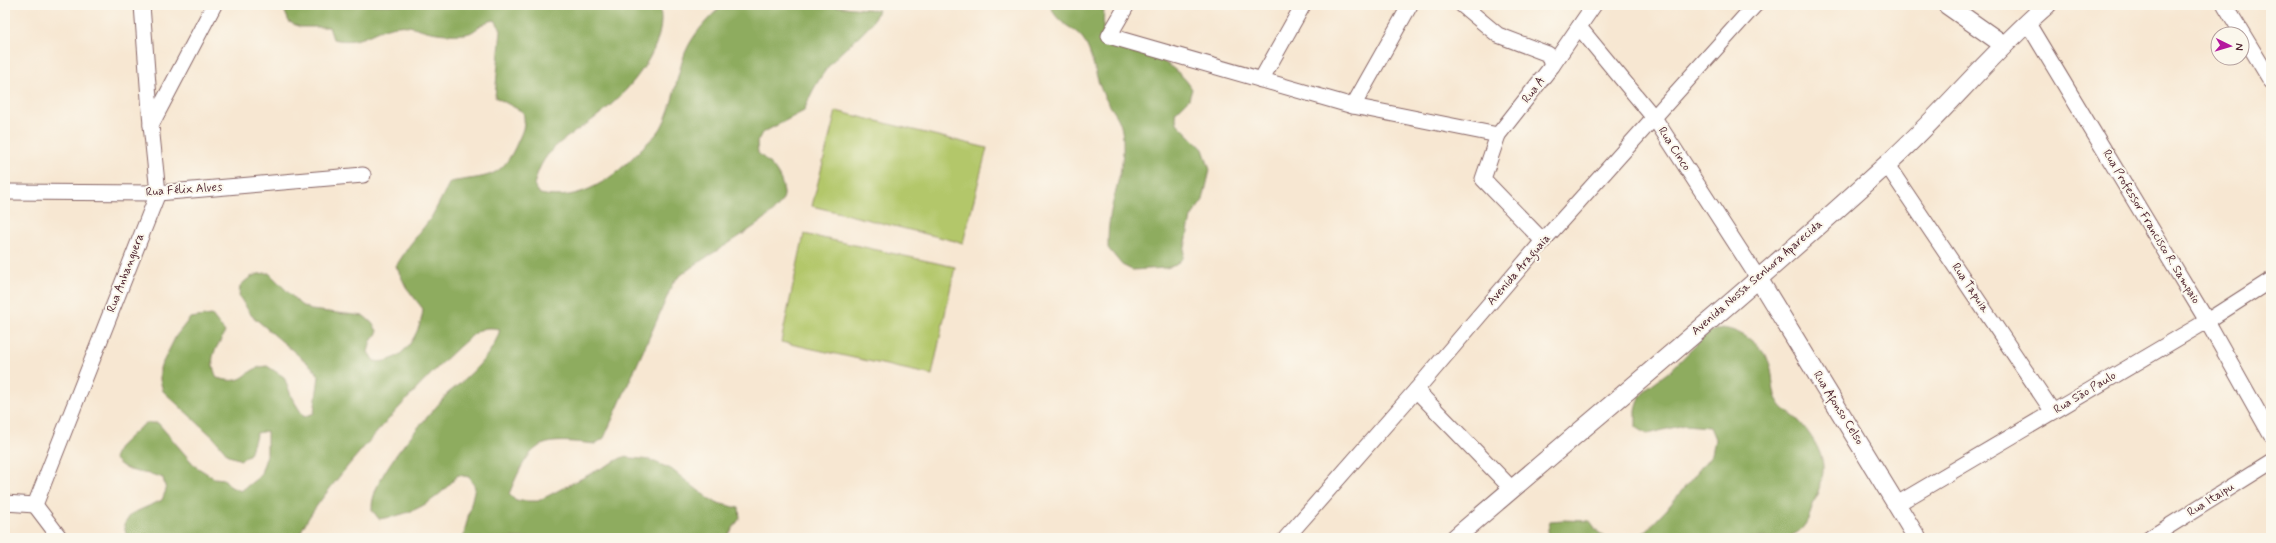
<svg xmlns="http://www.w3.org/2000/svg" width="2276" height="543" font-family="Mynerve,sans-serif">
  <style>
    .green { fill: #b3c76b; stroke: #7e734b }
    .forest { fill: #8eac5f; stroke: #6c6645 }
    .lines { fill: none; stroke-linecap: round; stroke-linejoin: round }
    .minor-casing { stroke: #876565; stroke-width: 17 }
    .tertiary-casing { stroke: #876565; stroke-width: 20 }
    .minor { stroke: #fff; stroke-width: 15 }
    .tertiary { stroke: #fff; stroke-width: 18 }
    .labels { text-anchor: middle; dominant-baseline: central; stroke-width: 4; stroke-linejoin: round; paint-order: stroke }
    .street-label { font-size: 12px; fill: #4a1f2b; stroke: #fbf7ec }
  </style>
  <rect width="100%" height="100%" fill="#fbf7ec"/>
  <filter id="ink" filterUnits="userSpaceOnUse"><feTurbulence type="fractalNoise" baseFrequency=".025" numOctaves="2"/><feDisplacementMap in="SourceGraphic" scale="8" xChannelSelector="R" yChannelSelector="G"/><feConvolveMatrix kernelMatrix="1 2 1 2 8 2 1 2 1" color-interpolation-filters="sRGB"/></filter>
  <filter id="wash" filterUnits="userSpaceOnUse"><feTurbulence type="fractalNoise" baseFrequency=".012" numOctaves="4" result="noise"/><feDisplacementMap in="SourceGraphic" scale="16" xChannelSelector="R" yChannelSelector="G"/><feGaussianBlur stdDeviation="0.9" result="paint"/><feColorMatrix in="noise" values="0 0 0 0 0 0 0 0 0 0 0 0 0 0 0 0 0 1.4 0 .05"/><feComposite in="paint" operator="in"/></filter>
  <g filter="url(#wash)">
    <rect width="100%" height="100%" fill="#f7e7d2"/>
    <!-- green -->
    <g class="green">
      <polygon points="836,111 987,148 963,243 812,206"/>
      <polygon points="804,234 955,267 932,375 781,342"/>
    </g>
    <!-- forest -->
    <g class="forest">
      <path d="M286,5H659C671,43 629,92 600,114C572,137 543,144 534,185L540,194C581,203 614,178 640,150C647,143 656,136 661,128C674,105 676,77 685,53C693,34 708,18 723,5H820L878,10C871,32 847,44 833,61C820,76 811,92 804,111L762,133L757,142L758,153C771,164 782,174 784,193C787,217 691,260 673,283C651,335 627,386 604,438L595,444C539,438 532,439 509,494L516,501H538L623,457L650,460L671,469L708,498L717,503L739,508L740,518L726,538H463L475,487L469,477L458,475C435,502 415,514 379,519L372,510C370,475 426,420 448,393C468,378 494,354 500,329C494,328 486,327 480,330C450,347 302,509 299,538H127L124,525L131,514L162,500L166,490L163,478C144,470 128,476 114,458L119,447L137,430L146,423H158L195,466L214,478L224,479L231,487L241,491L260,476L267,455V431L257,433L250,454L241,460L229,456L214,438L163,391L160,380V368L176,336L190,318L212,315L225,332C216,351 207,355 217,378C249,387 242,368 267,366L284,377L292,398L304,417L314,413L319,376L312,367L251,315L239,296L240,286C249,277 255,273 269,273L301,305L311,310L364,316L372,323L378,332L371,341L368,352L374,361C402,366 421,333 423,309L406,287L396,266L409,246L431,218L450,182C488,175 501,181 518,141C523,130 526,124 523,112L495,97L501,30L495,20C480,21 477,33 465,34C455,35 441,34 431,32C421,30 409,24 398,26C373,28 364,46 333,39L329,27H300L289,22L285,12Z"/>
      <path d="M1050,5H1104L1103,31C1130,43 1178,63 1192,89L1189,99L1175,113L1177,123L1203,149L1210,170L1203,200L1191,217L1183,258L1176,265L1166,268L1132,270L1122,265L1108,248C1108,240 1108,232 1109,224C1112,196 1125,169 1123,140C1122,117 1113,113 1104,96C1096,80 1094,60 1086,44C1078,26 1058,28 1050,5Z"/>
      <path d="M1722,328C1741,330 1764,346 1770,365C1774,377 1771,392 1779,403C1784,411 1793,415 1799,421C1809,432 1823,452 1823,467C1824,480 1816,495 1812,508C1807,525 1801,534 1783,538H1631L1647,530L1666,510L1712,454L1715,439L1710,427L1684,425L1647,434L1636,427V410L1640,397L1648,387L1670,371L1709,332Z"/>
      <polygon points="1563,520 1590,521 1598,532 1607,538 1549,538 1547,534 1550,521"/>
    </g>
  </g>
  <g filter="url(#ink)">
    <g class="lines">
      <defs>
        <g id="minor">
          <polyline points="142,5 151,125"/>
          <polyline points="1127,5 1109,36 1353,106 1498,135"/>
          <polyline points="1462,5 1498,35 1548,54 1552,66"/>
          <polyline points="2225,5 2271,81"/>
          <polyline points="2027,22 2207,321 2271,435"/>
          <polyline points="1579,27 1655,119 1758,278"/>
          <polyline points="1261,80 1303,5"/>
          <polyline points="1353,106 1410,5"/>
          <polyline points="1887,165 2053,412"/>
          <polyline points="5,192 158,193 363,175"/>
          <polyline points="1543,241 1483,179 1498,135 1552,66 1594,5"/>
          <polyline points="1416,390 1512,489"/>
          <polyline points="5,503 35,505"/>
          <polyline points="1897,504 2207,321 2271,280"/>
          <polyline points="35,505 158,193 151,125 214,5"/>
          <polyline points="35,505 60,538"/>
          <polyline points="1286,538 1416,390 1543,241 1755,5"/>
          <polyline points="2150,538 2271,462"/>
        </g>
        <g id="tertiary">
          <polyline points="1947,5 2004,45"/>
          <polyline points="1758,278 1917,538"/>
          <path d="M1455,538C1599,414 1745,294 1885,166C1942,115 1989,55 2047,5"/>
        </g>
      </defs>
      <!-- minor casing -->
      <use href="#minor" class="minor-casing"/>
      <!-- tertiary casing -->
      <use href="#tertiary" class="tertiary-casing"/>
      <!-- minor -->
      <use href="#minor" class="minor"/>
      <!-- tertiary -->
      <use href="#tertiary" class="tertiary"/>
    </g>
  </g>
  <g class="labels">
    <!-- street labels -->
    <g class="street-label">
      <text transform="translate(1534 90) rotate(-52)">Rua A</text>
      <text transform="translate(1674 149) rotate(57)">Rua Cinco</text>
      <text transform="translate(184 190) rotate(-4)">Rua Félix Alves</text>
      <text transform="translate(2151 227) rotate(59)">Rua Professor Francisco R. Sampaio</text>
      <text transform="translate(1519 270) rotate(-49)">Avenida Araguaia</text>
      <text transform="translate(126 273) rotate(-69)">Rua Anhanguera</text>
      <text transform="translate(1757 278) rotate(-41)">Avenida Nossa Senhora Aparecida</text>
      <text transform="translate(1970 288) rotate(56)">Rua Tapuia</text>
      <text transform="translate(2085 393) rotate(-31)">Rua São Paulo</text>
      <text transform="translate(1838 408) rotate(58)">Rua Afonso Celso</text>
      <text transform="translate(2211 500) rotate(-32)">Rua Itaipu</text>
    </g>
  </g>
  <!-- margin -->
  <rect width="2276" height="543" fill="none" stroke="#fbf7ec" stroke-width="20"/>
  <!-- north arrow -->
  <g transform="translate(2230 46) rotate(95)"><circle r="19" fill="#fbf7ec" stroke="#b4a19f"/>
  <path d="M0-3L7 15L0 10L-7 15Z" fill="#b5179e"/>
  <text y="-6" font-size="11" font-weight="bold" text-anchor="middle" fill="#4a1f2b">N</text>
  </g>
</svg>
